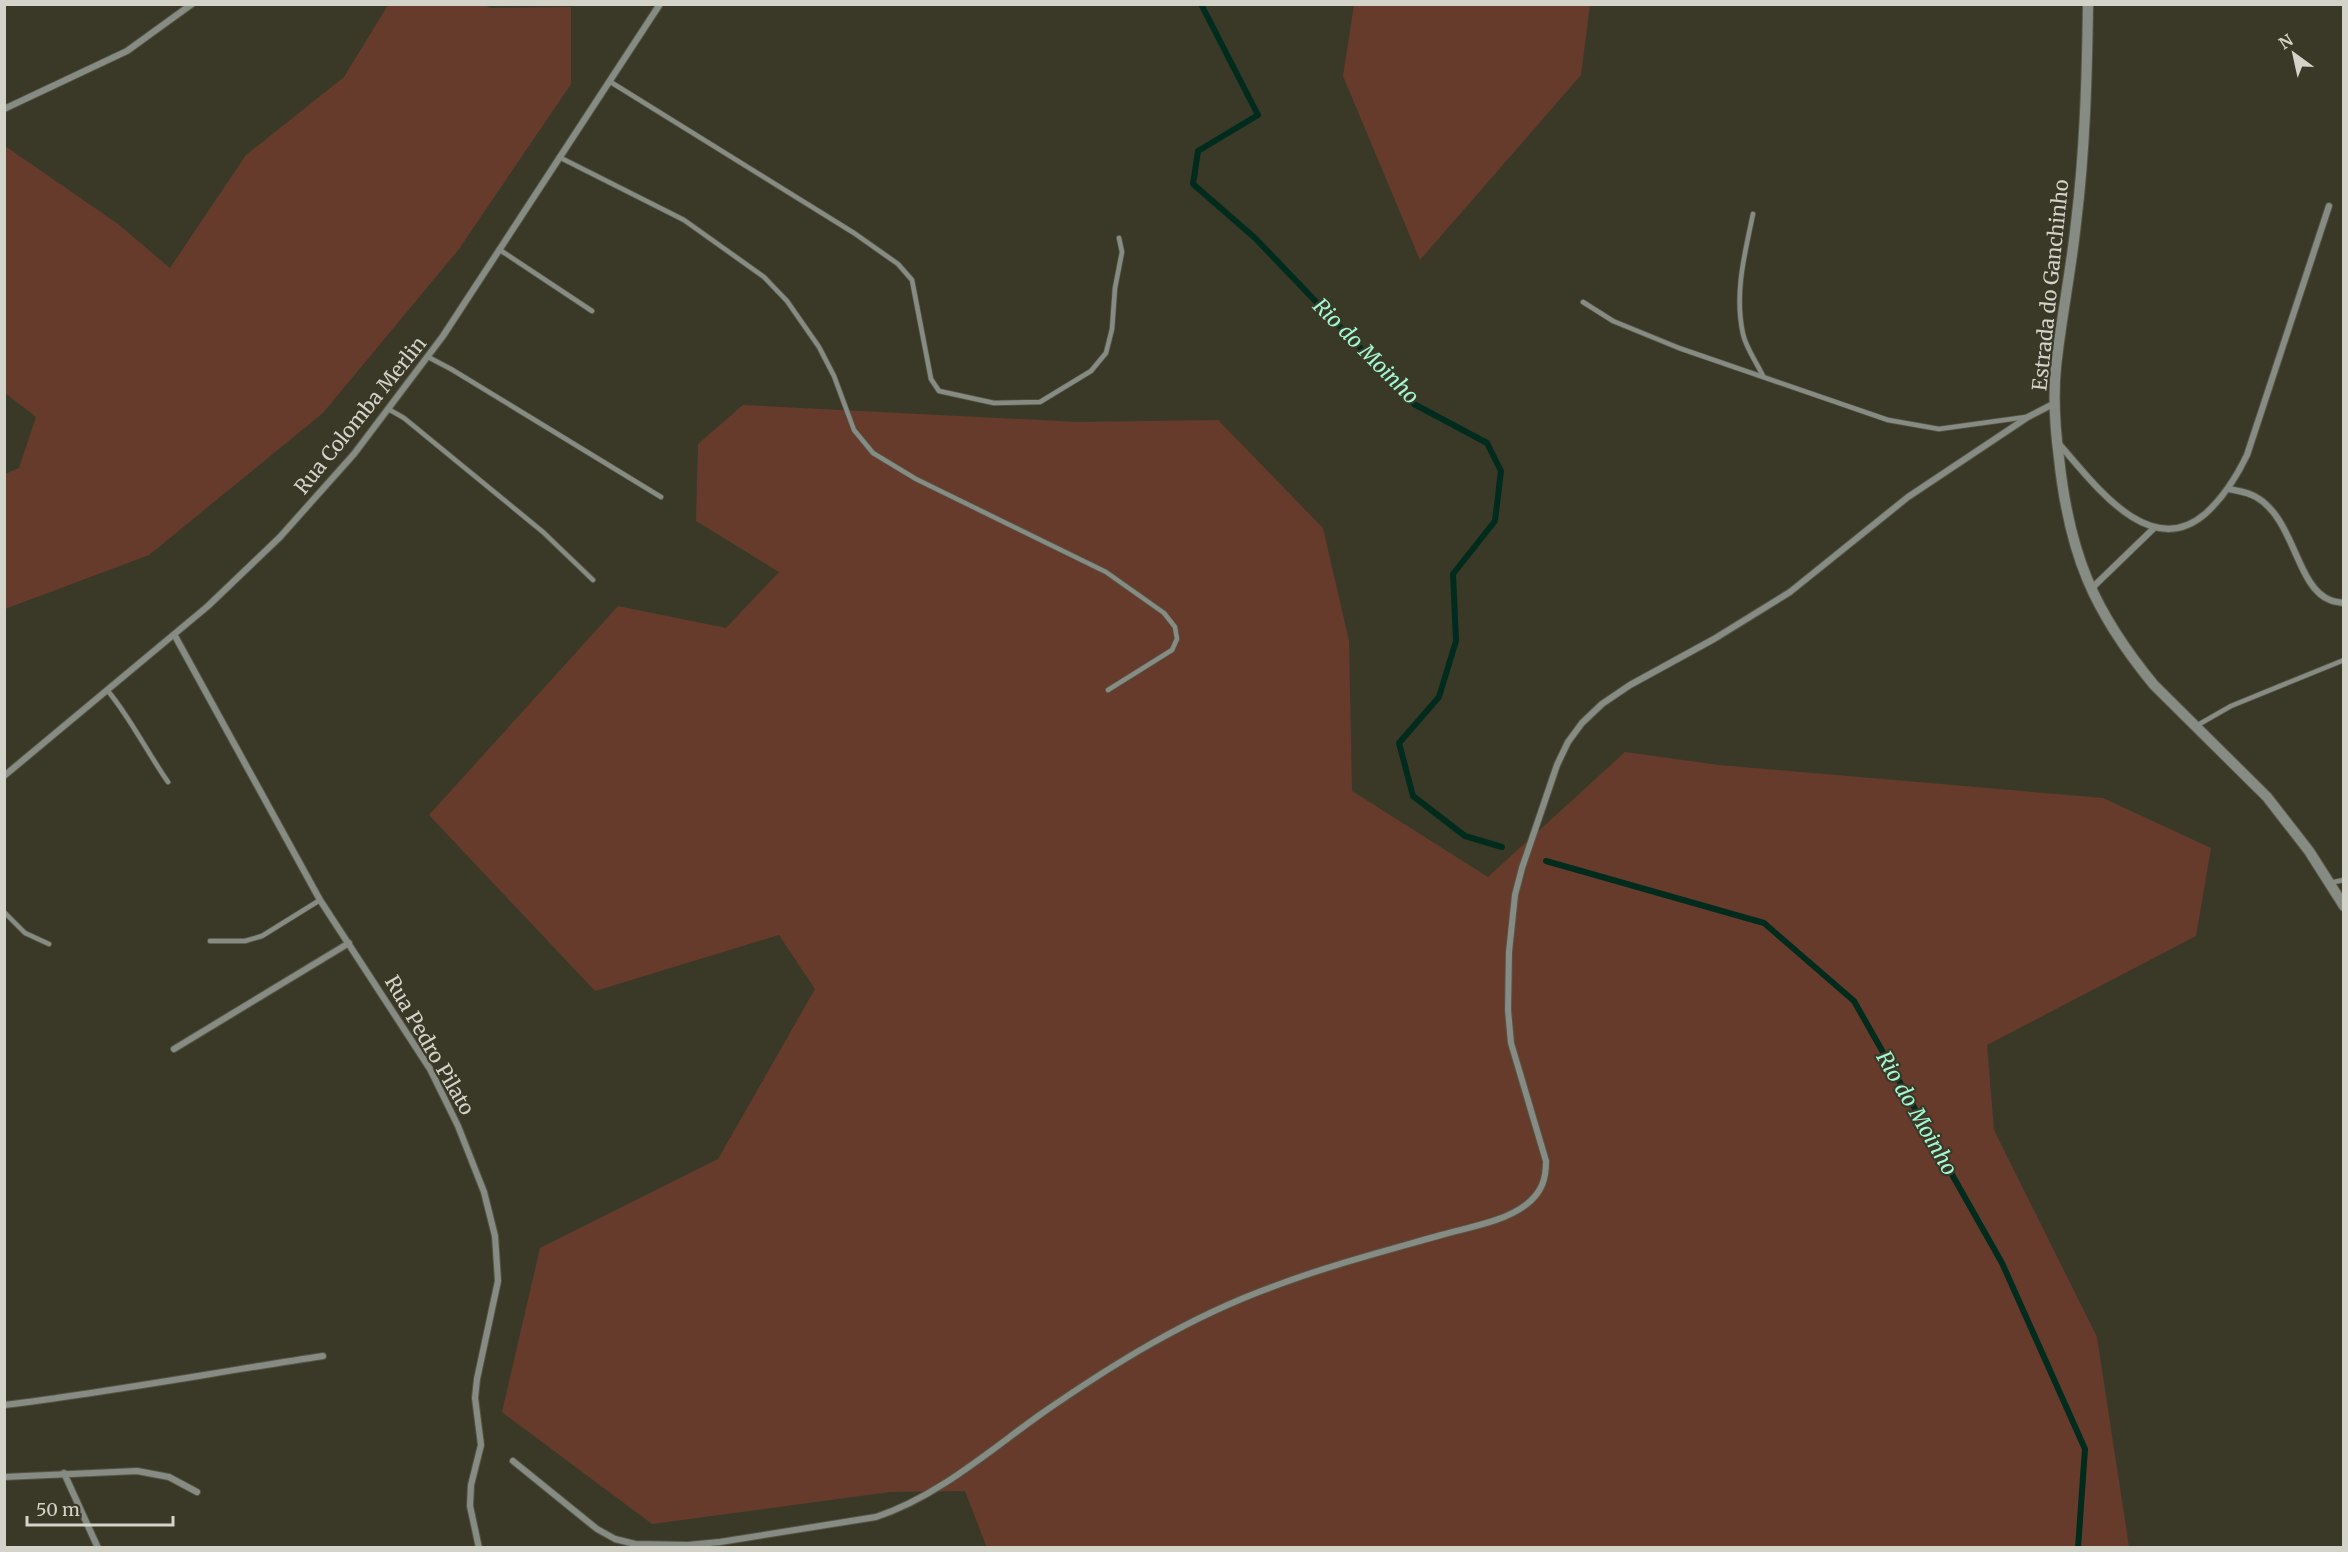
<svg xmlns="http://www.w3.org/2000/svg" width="2348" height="1552" font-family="Merriweather,serif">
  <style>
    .green { fill: #663b2b }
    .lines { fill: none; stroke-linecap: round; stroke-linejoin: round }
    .stream { stroke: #012c1d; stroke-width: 6 }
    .service-casing { stroke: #565545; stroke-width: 6 }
    .minor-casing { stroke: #565545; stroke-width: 8 }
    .tertiary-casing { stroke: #565545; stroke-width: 12 }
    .service { stroke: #868b84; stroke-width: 4.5 }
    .minor { stroke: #868b84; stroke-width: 6 }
    .tertiary { stroke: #868b84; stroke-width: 10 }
    .labels { text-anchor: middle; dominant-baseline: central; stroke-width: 4.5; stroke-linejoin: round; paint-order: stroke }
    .street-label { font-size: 20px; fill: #d4d3c9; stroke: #3a3928 }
    .water-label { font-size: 21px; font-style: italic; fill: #a4f8d3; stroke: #3a3928 }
  </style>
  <rect width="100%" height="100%" fill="#3a3928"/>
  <!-- green -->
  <g class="green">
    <polygon points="483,4 490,8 571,7 571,84 459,249 323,413 149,555 5,609 5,474 19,468 36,417 5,393 5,146 118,224 170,268 246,155 344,77 388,5"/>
    <polygon points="1354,5 1590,5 1581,75 1420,260 1343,76"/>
    <polygon points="743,405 1078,422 1218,420 1323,528 1349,641 1352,791 1488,877 1625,752 1719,765 2103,798 2211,848 2196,936 1987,1045 1994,1130 2097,1337 2129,1547 987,1548 965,1491 890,1492 652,1524 502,1412 540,1248 718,1159 815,989 779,935 595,991 429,815 618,606 726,628 779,572 696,521 698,444"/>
  </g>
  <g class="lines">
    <!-- stream -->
    <g class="stream">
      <polyline points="1201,4 1258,115 1198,151 1193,184 1255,238 1414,404 1487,443 1501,471 1495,521 1453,574 1456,641 1439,697 1399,743 1413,796 1465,836 1502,847"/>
      <polyline points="1546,861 1764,923 1854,1001 2002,1263 2085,1449 2078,1548"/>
    </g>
    <defs>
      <g id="service">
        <polyline points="609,81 854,233 898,264 912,280 931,379 939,391 994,403 1040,402 1091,371 1106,353 1112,329 1115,288 1122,252 1119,238"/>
        <polyline points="559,157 684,220 764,277 787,301 819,347 834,376 854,430 873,453 916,479 1106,572 1164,613 1175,627 1177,639 1172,650 1108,690"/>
        <path d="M1753,214C1745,253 1734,293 1743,334C1746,348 1757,363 1763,376"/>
        <polyline points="500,250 592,311"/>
        <polyline points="1583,302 1613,321 1679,348 1888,420 1939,429 2026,417"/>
        <polyline points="428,357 451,369 661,497"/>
        <polyline points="390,410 404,418 543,532 593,580"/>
        <path d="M108,691C131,719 147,752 168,782"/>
        <polyline points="2196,726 2231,706 2344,660"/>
        <polyline points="2329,883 2344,880"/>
        <polyline points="4,912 25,933 49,944"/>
        <polyline points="210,941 245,941 262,936 320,900"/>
      </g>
      <g id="minor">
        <polyline points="4,109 127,51 192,4"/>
        <path d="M2059,444C2093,482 2149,562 2205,514C2224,497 2236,478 2247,455L2329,206"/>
        <path d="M2229,489C2238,491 2248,492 2256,497C2295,519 2296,587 2330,600C2334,602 2339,602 2344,603"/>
        <polyline points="2091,589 2153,529"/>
        <polyline points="175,636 320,900 430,1069 458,1126 484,1192 495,1236 498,1281 477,1379 475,1398 481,1445 471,1485 470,1506 479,1548"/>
        <polyline points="4,776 208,606 280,537 354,454 443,336 660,4"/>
        <polyline points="174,1049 349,943"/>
        <path d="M4,1405C111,1392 217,1372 323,1356"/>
        <path d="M513,1461L597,1529L615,1539L635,1544L688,1545L720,1542L876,1517C937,1497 989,1451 1041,1414C1113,1364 1189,1317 1272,1287C1327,1266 1385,1251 1441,1235C1469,1227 1504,1222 1527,1204C1542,1192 1546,1179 1546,1161L1511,1043L1508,1010L1509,952L1515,895L1522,868L1557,765L1568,742L1582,723L1602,704L1630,685L1714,639L1790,592L1908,497L2028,417L2055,403"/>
        <polyline points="64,1473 98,1548"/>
        <polyline points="4,1477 137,1471 169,1477 197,1492"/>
      </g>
      <path id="tertiary" d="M2088,4C2087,77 2085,150 2076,223C2071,271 2061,319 2056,367C2053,397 2055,428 2059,458C2069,553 2093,611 2154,685L2267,797L2309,851L2344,906"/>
    </defs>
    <!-- service casing -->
    <use href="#service" class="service-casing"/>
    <!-- minor casing -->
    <use href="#minor" class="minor-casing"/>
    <!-- tertiary casing -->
    <use href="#tertiary" class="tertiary-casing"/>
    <!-- service -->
    <use href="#service" class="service"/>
    <!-- minor -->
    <use href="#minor" class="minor"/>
    <!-- tertiary -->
    <use href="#tertiary" class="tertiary"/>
  </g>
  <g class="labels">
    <!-- street labels -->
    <g class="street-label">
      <text transform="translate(2050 285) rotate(-84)">Estrada do Ganchinho</text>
      <text transform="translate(360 415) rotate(-51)">Rua Colomba Merlin</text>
      <text transform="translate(430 1045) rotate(60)">Rua Pedro Pilato</text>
    </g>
    <!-- water labels -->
    <g class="water-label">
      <text transform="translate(1366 351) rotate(45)">Rio do Moinho</text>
      <text transform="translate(1917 1113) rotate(60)">Rio do Moinho</text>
    </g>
  </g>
  <!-- border -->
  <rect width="2348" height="1552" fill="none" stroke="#d4d3c9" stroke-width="12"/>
  <!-- north arrow -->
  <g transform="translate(2294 54) rotate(327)" stroke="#3a3928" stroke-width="4.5" paint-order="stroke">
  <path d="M0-4.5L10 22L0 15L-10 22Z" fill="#d4d3c9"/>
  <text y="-9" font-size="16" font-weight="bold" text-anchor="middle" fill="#d4d3c9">N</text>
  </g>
  <!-- scale -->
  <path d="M27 1516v9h146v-9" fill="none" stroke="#d4d3c9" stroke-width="3"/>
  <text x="36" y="1516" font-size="18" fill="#d4d3c9" stroke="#3a3928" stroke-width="4.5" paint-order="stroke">50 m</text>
</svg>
